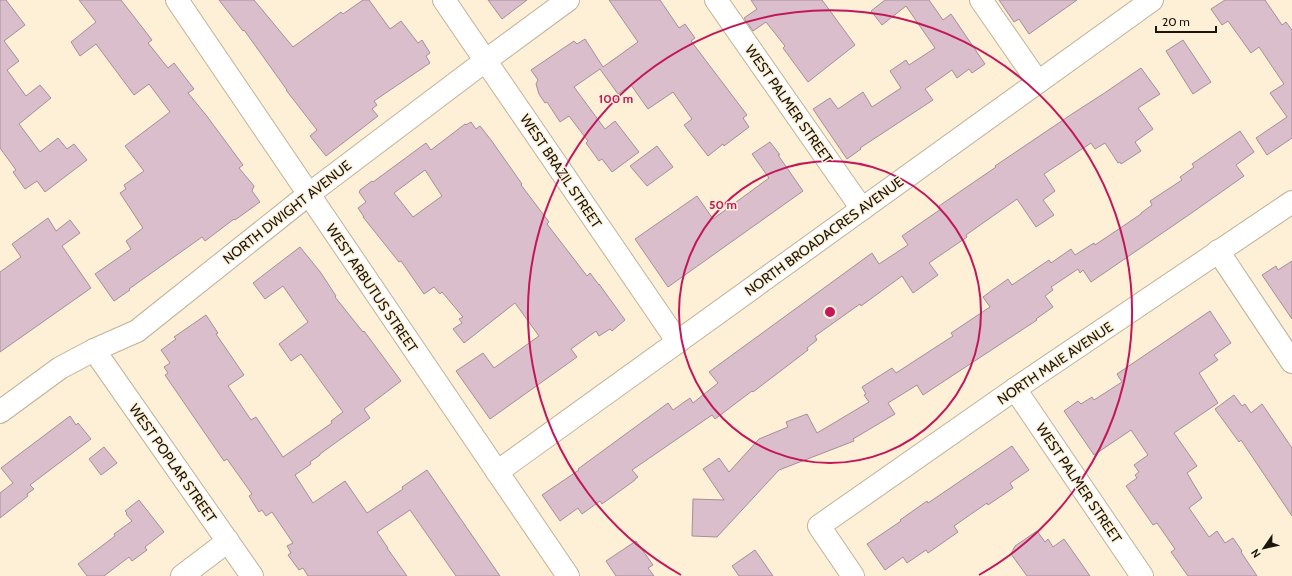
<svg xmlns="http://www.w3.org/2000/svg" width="1292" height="576" font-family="Cabin,sans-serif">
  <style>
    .building { fill: #dabecc; stroke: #a78d9a; fill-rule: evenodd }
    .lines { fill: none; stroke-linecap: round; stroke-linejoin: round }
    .minor-casing { stroke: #bfb299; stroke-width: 24 }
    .minor { stroke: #fff; stroke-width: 22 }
    .ring { fill: none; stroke: #c2185b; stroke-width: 2 }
    .labels { text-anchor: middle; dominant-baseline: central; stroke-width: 3; stroke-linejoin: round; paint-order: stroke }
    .street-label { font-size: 14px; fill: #1a160d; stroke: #fdf0d6 }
    .centre { fill: #c2185b; stroke: #fdf0d6; stroke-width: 2 }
    .ring-label { font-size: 12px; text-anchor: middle; font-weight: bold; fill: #c2185b; stroke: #fdf0d6; stroke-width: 3; stroke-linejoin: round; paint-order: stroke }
  </style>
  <rect width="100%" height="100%" fill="#fdf0d6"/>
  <!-- building -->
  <g class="building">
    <polygon points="0,0 6,0 25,25 4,41 19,61 7,70 26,96 40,85 51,98 19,124 40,152 58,138 67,149 74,144 87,160 45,192 37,181 25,189 13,172 16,170 0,148"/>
    <polygon points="79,0 121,0 152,40 148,43 168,68 174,63 194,89 188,93 206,115 243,165 239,168 254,186 252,191 260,202 235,220 234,219 205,241 202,237 129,289 130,290 114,301 95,274 131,249 126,241 143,228 120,193 126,189 124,185 144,171 125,146 170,112 149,84 134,95 96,44 80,56 71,42 96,22"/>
    <polygon points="219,0 254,0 293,47 341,12 343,14 363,0 369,0 390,29 401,21 418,43 422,40 430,53 426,56 430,63 374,101 377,105 372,109 378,116 326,156 310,136 317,130 286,90 287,90 244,30 243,31"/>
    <polygon points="488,0 527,0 502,19"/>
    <polygon points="609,0 660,0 679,28 685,24 695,38 691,41 747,115 743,118 749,127 724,146 723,144 708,156 684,125 692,119 673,92 648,109 631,85 618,94 600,69 574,87 605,129 615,121 639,152 612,172 602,159 599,161 586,143 588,141 569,116 560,122 547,102 545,103 539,94 536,84 538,80 531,70 574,41 577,44 585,39 603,67 638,42"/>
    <polygon points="751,0 822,0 855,45 808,82 783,48 785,46 766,22 753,31 744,18 757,9"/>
    <polygon points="885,0 929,0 943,20 951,14 985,64 972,73 969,69 957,78 952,70 925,89 933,100 860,148 861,149 847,159 813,109 830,98 838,109 863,92 872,107 901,88 890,71 906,60 909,65 935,48 906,6 882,25 871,11"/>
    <polygon points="999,0 1077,0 1029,34 1019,19 1014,22"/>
    <polygon points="1225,0 1265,0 1282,25 1286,22 1292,30 1292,138 1267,155 1256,138 1287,117 1270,93 1284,84 1259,47 1251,53 1228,21 1222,25 1211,9"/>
    <polygon points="1183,40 1211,82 1193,94 1166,51"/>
    <polygon points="1141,68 1160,94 1138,108 1153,129 1135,142 1141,151 1121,164 1120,162 1118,163 1105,143 1095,149 1091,143 1044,174 1055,191 1043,200 1054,215 1036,227 1017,199 966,235 967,237 929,263 938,275 913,293 902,276 861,306 860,304 815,336 817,340 807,348 808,350 753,392 752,391 715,419 712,415 632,470 638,477 635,479 635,480 602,504 600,501 582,514 578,508 560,521 542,495 579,470 578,469 668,403 673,410 690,398 693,403 718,383 709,372 717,366 872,253 879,264 908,245 902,236 941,209 939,206 996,167 995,166 1072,114 1103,94"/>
    <path d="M471,122L476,129L480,126L491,140L522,184L521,185L549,222L547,224L587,276L590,273L599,285V284L625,320L612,331L610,329L599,336L596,331L571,349L577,357L490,419L456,371L483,353L494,368L539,336L515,303L464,343L453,329L462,323L459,319L463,317L442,292L440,294L434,287L424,294L401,261L399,262L363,217H364L358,208L366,202L359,192L360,191V190L372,181L373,182L426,143L431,150L465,124L466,125ZM425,170L442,196L413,217L394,193Z"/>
    <polygon points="1240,131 1254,152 1236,165 1244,176 1193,212 1091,282 1083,270 1080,273 1078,269 1051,287 1053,290 1045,296 1053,307 1036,319 1037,320 923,395 917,385 888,403 895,414 853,439 854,441 779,470 717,537 692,536 693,499 724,500 703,469 719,458 729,472 759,439 788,427 786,422 807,414 817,433 869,402 864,395 866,394 862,387 892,368 896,373 953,336 951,333 990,307 983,297 991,291 1008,279 1012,285 1049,260 1051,263 1071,249 1075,255 1094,243 1095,245 1141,214 1141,213 1152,205 1150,201 1182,180 1180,177 1194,167 1192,164"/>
    <polygon points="770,142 780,155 778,155 803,191 668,287 635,239 697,196 713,219 769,178 752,154"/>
    <polygon points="657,146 673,167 647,186 630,166"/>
    <polygon points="48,218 56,231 70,220 80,233 62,246 91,288 0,352 0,272 21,257 12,244"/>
    <polygon points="300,247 321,273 336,296 335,297 363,332 364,331 401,381 364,409 370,418 320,454 320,455 310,462 311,464 295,475 313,503 345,481 367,513 403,489 402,487 427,470 500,576 456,576 410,510 377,532 388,548 387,548 407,576 308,576 303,568 299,570 288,555 291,553 287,546 293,543 272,512 266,516 262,510 259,512 249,496 252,494 227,459 224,461 165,375 168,373 164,367 170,363 161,350 176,339 174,337 206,315 218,333 216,334 244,375 228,386 251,420 256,417 283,457 332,423 331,421 343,412 301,354 291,361 279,344 308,322 283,286 265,299 253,283"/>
    <polygon points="1292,261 1292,319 1262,275 1276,266 1278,270"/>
    <polygon points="1210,311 1231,343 1214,355 1218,360 1199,373 1218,403 1174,433 1197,466 1187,473 1202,498 1189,508 1209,537 1217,531 1225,543 1233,538 1242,551 1241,552 1257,576 1188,576 1171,552 1175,549 1157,523 1153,525 1126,486 1137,478 1135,475 1139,472 1134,465 1148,455 1131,430 1094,455 1064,411 1078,401 1081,404 1092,397 1094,400 1122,382 1117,374"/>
    <polygon points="1234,395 1242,406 1245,404 1251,413 1262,404 1292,448 1292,516 1241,440 1239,442 1215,409"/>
    <polygon points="70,416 76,425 78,423 91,439 30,485 34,489 27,494 28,496 0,518 0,493 13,483 1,468"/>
    <polygon points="1012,446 1029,470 1010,483 1013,488 988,505 987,503 954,526 958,532 928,553 926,550 907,563 903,557 885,570 867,544 901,521 900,520 927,501 928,503"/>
    <polygon points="104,447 117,463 101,475 89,459"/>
    <polygon points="139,500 164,532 145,547 147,550 132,561 129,557 104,576 87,576 78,564 115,536 114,534 132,521 126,514 127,513 125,511"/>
    <polygon points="1037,531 1045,542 1048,539 1053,547 1064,539 1090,576 1027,576 1011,554 1015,546"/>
    <polygon points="636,541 653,565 648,568 654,576 616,576 606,561"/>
    <polygon points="755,550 773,576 739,576 732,566"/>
  </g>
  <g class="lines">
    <defs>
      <g id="minor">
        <polyline points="177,0 568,576"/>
        <polyline points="444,0 678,342"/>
        <polyline points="716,0 862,209"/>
        <polyline points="981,0 1038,82"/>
        <polyline points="1218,251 1292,362"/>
        <polyline points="94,350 252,576"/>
        <polyline points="1015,389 1142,576"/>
        <polyline points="0,412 60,368 94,350 137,331 309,194 485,61 568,0"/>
        <polyline points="497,472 1152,0"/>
        <polyline points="182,576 228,541"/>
        <polyline points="853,576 819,526 1015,389 1292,202"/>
      </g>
    </defs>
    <!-- minor casing -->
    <use href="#minor" class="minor-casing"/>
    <!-- minor -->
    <use href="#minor" class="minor"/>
  </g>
  <!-- distance rings -->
  <g class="ring">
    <circle cx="830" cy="312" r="151"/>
    <path d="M681 575A302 302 0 1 1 979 575"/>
  </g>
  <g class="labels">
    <!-- street labels -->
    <g class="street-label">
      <text transform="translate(789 104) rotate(55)">WEST PALMER STREET</text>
      <text transform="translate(561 171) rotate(56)">WEST BRAZIL STREET</text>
      <text transform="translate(287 212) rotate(-38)">NORTH DWIGHT AVENUE</text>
      <text transform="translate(824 236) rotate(-36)">NORTH BROADACRES AVENUE</text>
      <text transform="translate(372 288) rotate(56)">WEST ARBUTUS STREET</text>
      <text transform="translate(1055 363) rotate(-34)">NORTH MAIE AVENUE</text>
      <text transform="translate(173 463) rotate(55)">WEST POPLAR STREET</text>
      <text transform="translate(1079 483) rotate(56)">WEST PALMER STREET</text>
    </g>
  </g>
  <circle cx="830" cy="312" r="6" class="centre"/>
  <g class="ring-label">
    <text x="616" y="103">100 m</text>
    <text x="723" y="209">50 m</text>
  </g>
  <!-- north arrow -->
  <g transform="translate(1264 548) rotate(236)" stroke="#fdf0d6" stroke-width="3" paint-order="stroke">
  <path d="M0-3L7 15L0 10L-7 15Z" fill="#1a160d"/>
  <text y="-6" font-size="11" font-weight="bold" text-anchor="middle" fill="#1a160d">N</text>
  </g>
  <!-- scale -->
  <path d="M1156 26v6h60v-6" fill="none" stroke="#1a160d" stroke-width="2"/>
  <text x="1162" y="26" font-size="12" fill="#1a160d" stroke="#fdf0d6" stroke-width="3" paint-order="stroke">20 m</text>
</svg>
